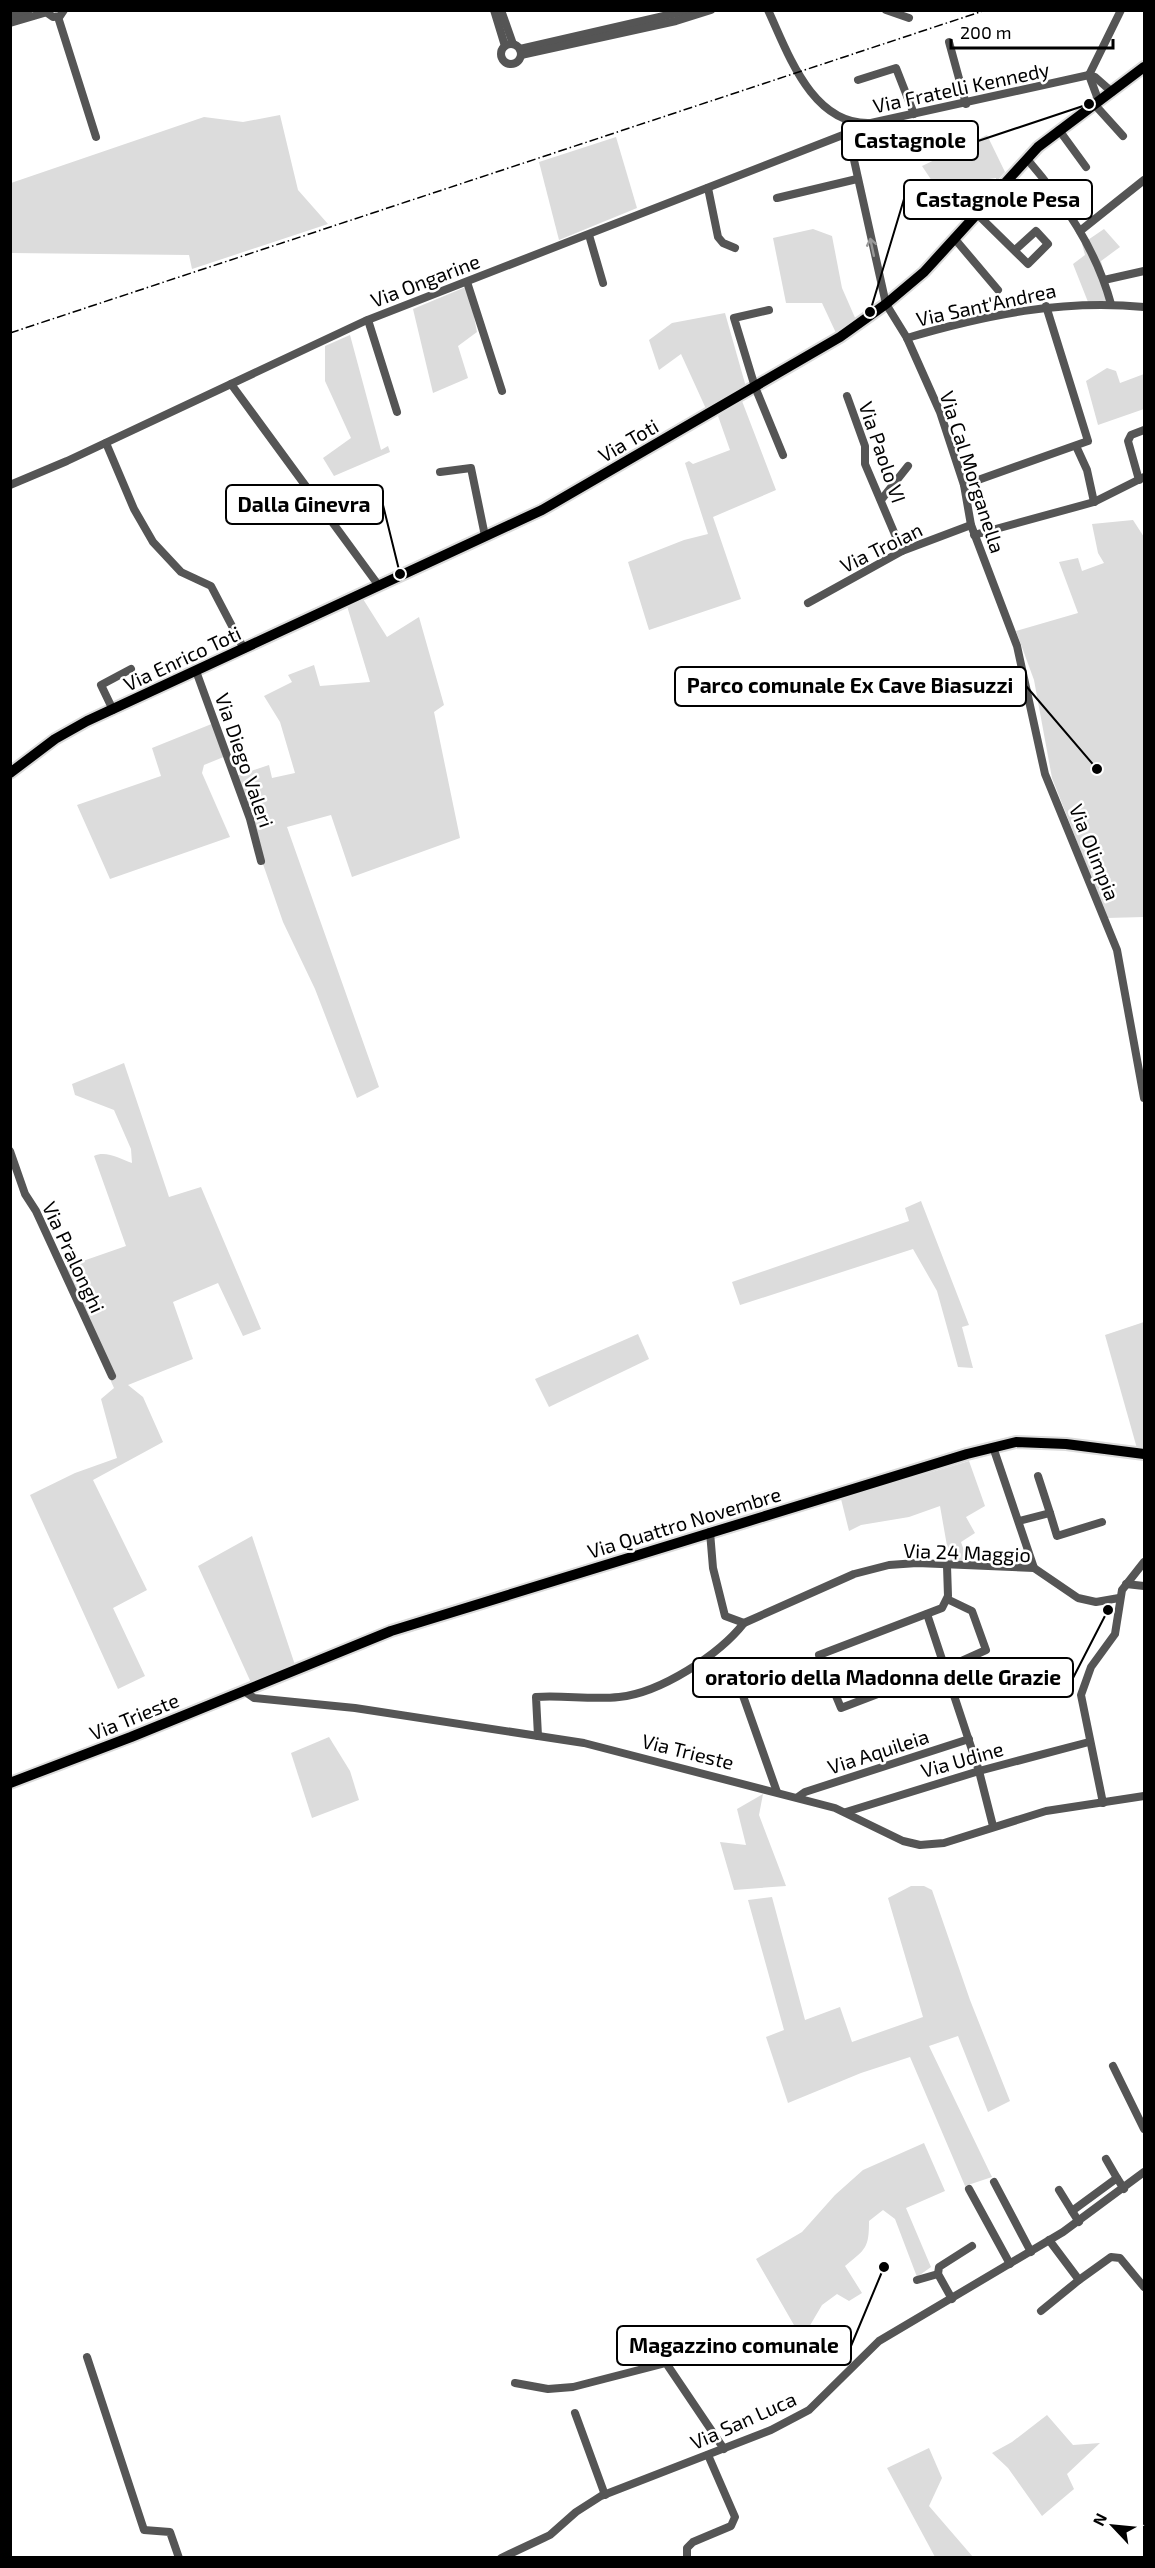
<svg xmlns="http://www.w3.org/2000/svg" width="1155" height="2568" font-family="'Exo 2',sans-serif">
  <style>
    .green { fill: #dcdcdc }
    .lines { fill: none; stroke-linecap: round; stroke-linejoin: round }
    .major-casing { stroke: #dbdbdb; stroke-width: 14 }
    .minor { stroke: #555; stroke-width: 8 }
    .major { stroke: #000; stroke-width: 10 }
    .rail { stroke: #000; stroke-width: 1.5; stroke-dasharray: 9 3 1.5 3; stroke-linecap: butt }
    .oneway { stroke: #999 }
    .labels { text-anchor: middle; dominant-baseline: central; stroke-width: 5; stroke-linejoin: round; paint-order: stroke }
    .street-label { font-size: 20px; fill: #000; stroke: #fff }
    .leader { fill: none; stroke: #000; stroke-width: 2 }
    .callout-dot { fill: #000; stroke: #fff; stroke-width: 2 }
    .callout { fill: #fff; stroke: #000; stroke-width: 2 }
    .callout-label { font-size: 21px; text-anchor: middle; font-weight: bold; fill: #000 }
  </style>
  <rect width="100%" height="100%" fill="#fff"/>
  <!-- green -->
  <g class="green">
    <polygon points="280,115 298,190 328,224 192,269 189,255 11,253 11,183 204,117 243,122"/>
    <polygon points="987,135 1005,172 996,182 996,178 982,180 942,196 922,166"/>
    <polygon points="616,137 637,208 559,240 539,162"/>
    <polygon points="813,229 832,236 842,288 856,320 836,333 822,303 786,303 773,238"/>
    <polygon points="1104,229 1120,247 1101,261 1111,303 1088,302 1073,264 1085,255 1082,244"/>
    <polygon points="468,286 477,332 458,346 468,378 433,393 413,309"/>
    <polygon points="725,313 746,387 707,411 681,354 659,370 649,340 672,323"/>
    <polygon points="350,335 381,450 388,446 390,452 334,476 323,458 351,438 325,381 325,346"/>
    <polygon points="1107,368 1116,371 1120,383 1144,374 1144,409 1098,425 1086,381"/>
    <polygon points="742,401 776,490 713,517 741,599 649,630 628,562 684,540 708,534 685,463 689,461 693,464 730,450 718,416"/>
    <polygon points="1133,520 1144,537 1144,917 1107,918 1052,778 1034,680 1016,631 1078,613 1059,562 1078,558 1082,571 1104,563 1098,553 1092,524"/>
    <polygon points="363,599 387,637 419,617 444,705 434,712 460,838 352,877 331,815 287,827 379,1087 357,1098 315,989 283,922 233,777 269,765 272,778 295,773 280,722 264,696 292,682 288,675 314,665 320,686 370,682 347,606"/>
    <polygon points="214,723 226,756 204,765 202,773 230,837 110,879 77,805 161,776 152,748"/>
    <path d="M124,1063L169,1197L201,1187L261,1329L243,1336L218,1283L173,1302L193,1359L128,1385L143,1397L163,1442L93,1480L147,1590L113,1608L145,1676L118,1689L30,1495L75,1473L117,1458L101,1399L114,1388L60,1269L126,1246L94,1156C106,1150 120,1159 132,1163L131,1149L114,1110L75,1095L72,1084Z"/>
    <polygon points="921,1201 969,1325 962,1327 973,1368 958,1367 937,1291 913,1249 740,1305 732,1282 909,1221 905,1208"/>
    <polygon points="1144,1322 1144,1453 1138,1452 1105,1335"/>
    <polygon points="638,1334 649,1359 549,1407 535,1379"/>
    <polygon points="969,1461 985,1506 966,1517 975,1533 961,1542 969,1565 950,1563 940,1506 909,1517 861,1525 849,1531 841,1499"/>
    <polygon points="252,1536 296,1668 253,1687 198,1566"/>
    <polygon points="329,1737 350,1771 359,1800 312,1818 291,1753"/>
    <polygon points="763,1794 759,1815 786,1886 734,1890 720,1842 746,1845 737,1809"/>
    <polygon points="911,1886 924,1886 932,1890 970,2000 1010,2101 988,2112 958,2036 929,2046 992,2177 965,2186 910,2057 861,2073 788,2103 766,2037 784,2030 748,1900 772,1897 805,2020 840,2007 852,2042 923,2017 888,1898"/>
    <path d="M924,2143L945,2191L906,2208L931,2267L917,2277L895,2219L883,2210L869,2221C869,2248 866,2249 845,2266L862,2293L849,2301L837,2294L822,2305L802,2339L756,2259L802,2232L835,2195L863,2170Z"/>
    <polygon points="1047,2415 1073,2445 1100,2443 1067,2474 1074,2489 1042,2516 1008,2468 992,2453 1012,2442"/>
    <polygon points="929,2448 942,2478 929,2506 973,2557 935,2557 887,2468"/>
  </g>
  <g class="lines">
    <defs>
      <g id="major">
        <polyline points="10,773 55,739 87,721 542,510 840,337 886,304 924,272 1038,147 1144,67"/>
        <polyline points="10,1783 131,1737 391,1631 967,1454 1016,1442 1066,1444 1144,1454"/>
      </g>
    </defs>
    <!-- major casing -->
    <use href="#major" class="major-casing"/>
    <!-- minor -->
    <g class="minor">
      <polyline points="43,10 53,17 60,16 64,10"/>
      <polyline points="494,10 505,46"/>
      <polyline points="501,10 513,44"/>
      <path d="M768,10C788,53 812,126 871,123L1089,75"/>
      <polyline points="886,10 909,18"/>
      <polyline points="10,17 29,10"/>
      <polyline points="58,17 96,137"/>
      <polyline points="10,23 44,13"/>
      <polyline points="949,42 966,104"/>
      <circle cx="511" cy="54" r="10"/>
      <polyline points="520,49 690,10"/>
      <polyline points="521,55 676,21 711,10"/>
      <polyline points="1089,75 1121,10"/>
      <polyline points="1089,75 1095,77 1112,92"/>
      <polyline points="1089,75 1099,102"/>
      <polyline points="858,80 896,68 914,114"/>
      <polyline points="1095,105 1123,136"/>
      <polyline points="1059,130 1086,167"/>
      <polyline points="848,133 886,304 907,338 940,412 964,485 971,525 1017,646 1045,774 1117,950 1144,1098"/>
      <path d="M1027,159C1064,202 1096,249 1111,304"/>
      <polyline points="708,188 718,237 723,243 735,248"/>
      <polyline points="777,198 857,179"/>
      <polyline points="976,213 1028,264 1048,244 1036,231 1015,250"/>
      <polyline points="1080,231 1144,180"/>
      <polyline points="589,235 603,283"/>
      <polyline points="954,238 998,290"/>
      <polyline points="1104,280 1144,271"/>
      <polyline points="467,282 502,391"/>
      <polyline points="769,310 734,318 755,387 783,455"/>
      <polyline points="368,320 397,412"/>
      <path d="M907,338C985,315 1063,299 1144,307"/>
      <polyline points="231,384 379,586"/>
      <polyline points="847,396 865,446 865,464 902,551"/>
      <polyline points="106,443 134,509 153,542 181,572 211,586 244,649"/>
      <polyline points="1076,446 1087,470 1094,502"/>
      <polyline points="440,472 471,468 485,536"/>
      <polyline points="1139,480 1128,441 1131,435 1144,430"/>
      <polyline points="10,485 67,461 365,321 848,133 846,120"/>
      <polyline points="964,485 1088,441 1046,306"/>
      <polyline points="881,500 908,466"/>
      <polyline points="974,535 1094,502 1144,477"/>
      <polyline points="808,603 902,551 971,525"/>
      <polyline points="196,671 250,819 261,861"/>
      <polyline points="113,710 101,685 131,669"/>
      <polyline points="10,1151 25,1194 36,1211 112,1376"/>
      <polyline points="993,1447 1034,1568"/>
      <polyline points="1038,1476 1050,1513"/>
      <polyline points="1019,1521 1050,1513 1057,1536 1102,1522"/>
      <polyline points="710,1532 713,1568 725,1616 744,1623 854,1574 889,1565 917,1563 1034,1568 1078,1598 1096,1602 1119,1598"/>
      <polyline points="947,1566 948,1596 942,1608 819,1655 841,1708 946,1668 986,1650 972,1611 947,1599"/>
      <polyline points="1126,1584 1144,1586"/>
      <polyline points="927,1614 979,1771 993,1826"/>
      <polyline points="736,1676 777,1792"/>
      <polyline points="244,1691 254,1698 355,1708 584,1743 835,1808 903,1841 920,1845 944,1843 1046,1811 1144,1796"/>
      <path d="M538,1736L536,1697C563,1695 592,1700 619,1697C660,1693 719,1655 744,1623"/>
      <polyline points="798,1797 805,1792 969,1739"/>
      <polyline points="1103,1803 1081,1695 1091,1667 1115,1634 1122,1590 1144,1562"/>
      <polyline points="846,1812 979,1771 1089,1742"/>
      <polyline points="1113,2066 1144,2129"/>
      <polyline points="1106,2159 1117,2178"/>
      <polyline points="994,2182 1031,2252"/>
      <polyline points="969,2189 1010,2264"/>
      <polyline points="1059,2190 1072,2211"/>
      <polyline points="1079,2222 1072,2211 1117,2178 1124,2189"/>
      <polyline points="1049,2240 1079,2280 1111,2257 1120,2258 1144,2287"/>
      <polyline points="917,2280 938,2274"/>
      <polyline points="952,2299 938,2274 939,2267 972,2246"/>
      <polyline points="1041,2311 1079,2280"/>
      <polyline points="87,2357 144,2530 170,2532 179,2558"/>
      <polyline points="515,2383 548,2389 573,2387 666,2363 724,2449"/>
      <polyline points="575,2413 605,2495"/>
      <polyline points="501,2558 550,2535 576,2512 601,2496 771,2430 809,2410 879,2341 1063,2232 1144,2172"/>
      <polyline points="687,2558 687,2548 693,2542 731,2526 735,2517 708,2455"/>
    </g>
    <!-- major -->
    <use href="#major" class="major"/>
    <!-- rail -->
    <polyline class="rail" points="10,333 986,10"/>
  </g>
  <!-- one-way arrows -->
  <defs><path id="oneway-shaft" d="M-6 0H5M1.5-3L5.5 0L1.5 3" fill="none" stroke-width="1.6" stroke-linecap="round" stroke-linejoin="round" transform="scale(1.5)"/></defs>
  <use class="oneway" href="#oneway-shaft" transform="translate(872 247) rotate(-102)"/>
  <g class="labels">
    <!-- street labels -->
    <g class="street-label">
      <text transform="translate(961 87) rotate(-12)">Via Fratelli Kennedy</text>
      <text transform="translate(425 280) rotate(-21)">Via Ongarine</text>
      <text transform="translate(986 304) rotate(-12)">Via Sant'Andrea</text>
      <text transform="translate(628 440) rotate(-30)">Via Toti</text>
      <text transform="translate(883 452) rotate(71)">Via Paolo VI</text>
      <text transform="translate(973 472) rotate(72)">Via Cal Morganella</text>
      <text transform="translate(881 547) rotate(-26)">Via Troian</text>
      <text transform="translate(182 658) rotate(-25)">Via Enrico Toti</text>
      <text transform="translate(245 760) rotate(71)">Via Diego Valeri</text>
      <text transform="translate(1095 852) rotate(68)">Via Olimpia</text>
      <text transform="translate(74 1257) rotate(65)">Via Pralonghi</text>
      <text transform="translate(684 1522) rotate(-17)">Via Quattro Novembre</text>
      <text transform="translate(967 1552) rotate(2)">Via 24 Maggio</text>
      <text transform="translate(134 1716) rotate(-22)">Via Trieste</text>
      <text transform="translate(688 1751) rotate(14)">Via Trieste</text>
      <text transform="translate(878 1751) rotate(-18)">Via Aquileia</text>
      <text transform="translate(962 1759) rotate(-16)">Via Udine</text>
      <text transform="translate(743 2420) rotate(-24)">Via San Luca</text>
    </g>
  </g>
  <!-- callouts -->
  <path class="leader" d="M1089 104L978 141M870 312L904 199M400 574L383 505M1097 769L1026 686M1108 1610L1073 1678M884 2267L851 2346"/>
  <g class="callout-dot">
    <circle cx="1089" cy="104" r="6"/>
    <circle cx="870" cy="312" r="6"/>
    <circle cx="400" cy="574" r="6"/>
    <circle cx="1097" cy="769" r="6"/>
    <circle cx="1108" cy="1610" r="6"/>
    <circle cx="884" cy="2267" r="6"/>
  </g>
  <g class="callout">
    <rect x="842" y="121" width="136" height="39" rx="6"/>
    <rect x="904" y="180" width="188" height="39" rx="6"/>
    <rect x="226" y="485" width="157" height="39" rx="6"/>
    <rect x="675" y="667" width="351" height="39" rx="6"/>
    <rect x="693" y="1658" width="380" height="39" rx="6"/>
    <rect x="617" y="2326" width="234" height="39" rx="6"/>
  </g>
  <g class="callout-label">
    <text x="910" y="148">Castagnole</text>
    <text x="998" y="207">Castagnole Pesa</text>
    <text x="304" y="512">Dalla Ginevra</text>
    <text x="850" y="693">Parco comunale Ex Cave Biasuzzi</text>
    <text x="883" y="1685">oratorio della Madonna delle Grazie</text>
    <text x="734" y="2353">Magazzino comunale</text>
  </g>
  <!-- border -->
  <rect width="1155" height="2568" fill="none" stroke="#000000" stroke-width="24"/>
  <!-- north arrow -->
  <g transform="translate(1113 2526) rotate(296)" stroke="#ffffff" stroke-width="4.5" paint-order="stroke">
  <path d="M0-4.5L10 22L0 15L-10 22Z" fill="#000000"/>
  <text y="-9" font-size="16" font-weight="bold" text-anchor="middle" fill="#000000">N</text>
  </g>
  <!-- scale -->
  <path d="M951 39v9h162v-9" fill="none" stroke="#000000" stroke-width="3"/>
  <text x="960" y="39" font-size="18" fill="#000000" stroke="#ffffff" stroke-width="4.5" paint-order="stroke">200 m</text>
</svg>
